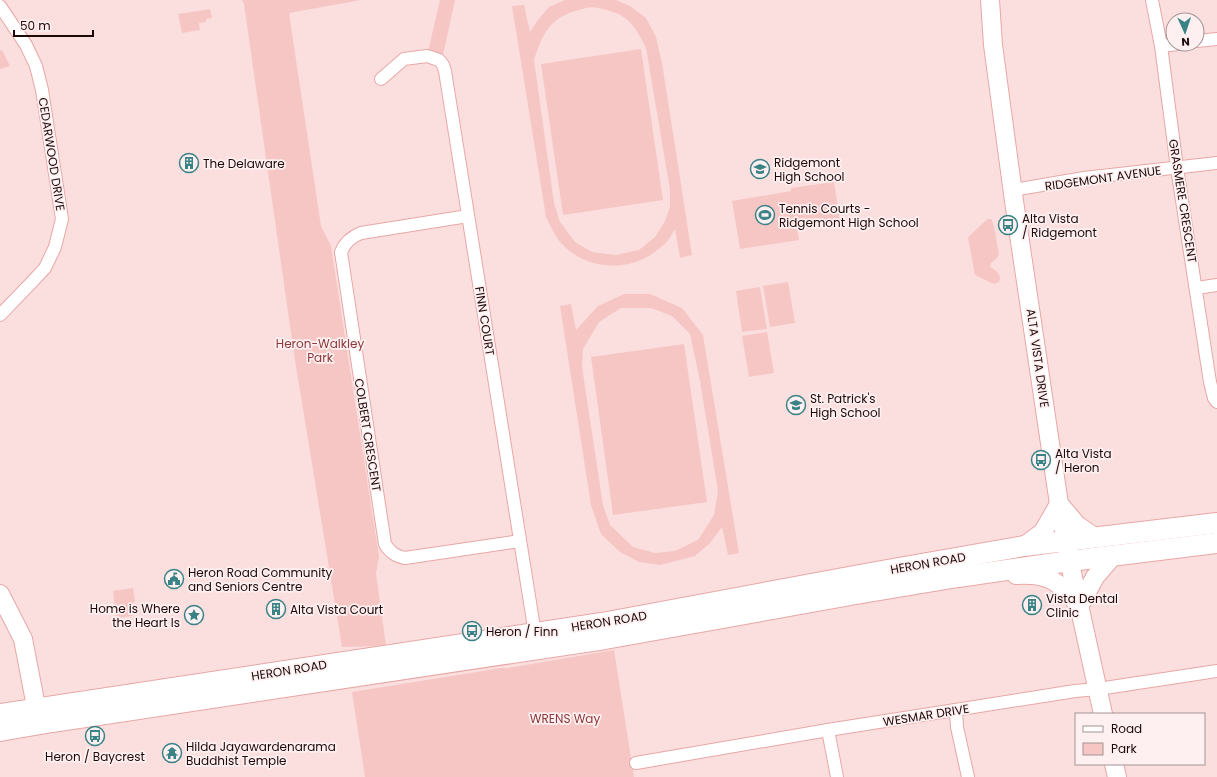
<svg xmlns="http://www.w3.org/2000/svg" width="1217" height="777" font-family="Poppins,sans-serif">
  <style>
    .green { fill: #f6c6c5; fill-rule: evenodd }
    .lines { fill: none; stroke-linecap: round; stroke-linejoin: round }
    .street-casing { stroke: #e8a7a6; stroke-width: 14 }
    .secondary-casing { stroke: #e8a7a6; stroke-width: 20 }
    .primary-casing { stroke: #e8a7a6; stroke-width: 22 }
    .street { stroke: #fff; stroke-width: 12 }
    .secondary { stroke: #fff; stroke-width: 18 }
    .primary { stroke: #fff; stroke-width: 20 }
    .labels { text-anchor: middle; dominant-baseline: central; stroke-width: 3.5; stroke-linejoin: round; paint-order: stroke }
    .street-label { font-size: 12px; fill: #1e0809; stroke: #fef0f0 }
    .poi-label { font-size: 12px; fill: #1e0809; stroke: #fef0f0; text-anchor: start }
    .park-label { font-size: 12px; fill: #8d383c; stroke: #fef0f0 }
  </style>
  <rect width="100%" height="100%" fill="#fbdfde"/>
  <!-- green -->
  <g class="green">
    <polygon points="242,0 361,0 289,13 321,226 331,246 379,557 376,573 386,646 342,647 294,354 244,4"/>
    <polygon points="440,0 455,0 443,55 428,52"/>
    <path d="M565,0H616L630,6L646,18L656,37L662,63L692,255L680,258L675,229C671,236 667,243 660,248C632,273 587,271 562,244C555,237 551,226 546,217L512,6L524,5L530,32L538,20L549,7ZM592,7C624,12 632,19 646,48L670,190V207L665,221L655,237L639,250L616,255L592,252L575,242L560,222L554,203L534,60C545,25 555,14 592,7Z"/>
    <polygon points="210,9 212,18 206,19 206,22 199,23 200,30 182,33 178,14"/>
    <polygon points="641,49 663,200 563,215 541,64"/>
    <polygon points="2,50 10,66 0,69 0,51"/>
    <polygon points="834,182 840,222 797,228 799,240 740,249 732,201 791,191 791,188"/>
    <path d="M988,219H991C995,225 997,245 999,254L997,258L991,263L990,266C994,271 1003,273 999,282L994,284L975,275L968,238C970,235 985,221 988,219Z"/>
    <polygon points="788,282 795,323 770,327 763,286"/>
    <polygon points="760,287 767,329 742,332 736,291"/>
    <path d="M624,294H650L682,308L703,335L739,553L728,555L722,527L710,543L695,556L660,565L639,562L620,552L601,534L591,505L560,306L571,304L576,330L598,306ZM621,308H651L672,316L690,334L700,381L718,491L714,515L698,540L675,551L655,553L633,547L610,525L603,505L582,367L583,349L599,322Z"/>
    <polygon points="767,332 774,373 749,377 742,336"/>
    <polygon points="684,344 707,502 613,515 591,357"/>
    <polygon points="133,588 135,601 131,606 132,616 116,618 113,591"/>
    <polygon points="614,650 634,777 365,777 352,692 501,668 508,668"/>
  </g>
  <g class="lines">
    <defs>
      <g id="street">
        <polyline points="1152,0 1161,46 1177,168 1210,382 1214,398 1217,402"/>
        <polyline points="0,6 26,45 36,66 42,90 62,219 55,247 45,268 31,283 0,315"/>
        <polyline points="1197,41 1217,39"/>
        <polyline points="1161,46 1178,44"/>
        <polyline points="381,79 404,59 427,56 439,60 443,65 445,71 536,640"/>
        <polyline points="1013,190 1084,178 1217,163"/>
        <path d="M468,216L361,233C351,237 345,242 341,252L385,544C390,552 395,556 405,558L520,541"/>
        <polyline points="1197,288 1217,285"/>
        <polyline points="956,711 957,727 968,777"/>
        <polyline points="828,730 837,777"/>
        <polyline points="636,763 828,730 1075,691 1098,689 1217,671"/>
      </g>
      <g id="secondary">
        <polyline points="990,0 993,45 1014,201 1059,504 1072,573 1103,714"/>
        <polyline points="1060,505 1077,525 1096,538"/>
        <polyline points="1024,546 1043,532 1059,504"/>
        <path d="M1016,575C1049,573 1058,581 1079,605"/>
        <polyline points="0,594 23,639 39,722"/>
        <polyline points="1080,605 1095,577 1113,556"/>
        <polyline points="1114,764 1117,777"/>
      </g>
      <g id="primary">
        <polyline points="0,714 602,623 876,572 1024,546 1217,523"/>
        <polyline points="0,731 52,722 605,639 856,594 958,577 1070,561 1217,543"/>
      </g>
    </defs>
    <!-- street casing -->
    <use href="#street" class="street-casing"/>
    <!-- secondary casing -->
    <use href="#secondary" class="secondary-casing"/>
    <!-- primary casing -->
    <use href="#primary" class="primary-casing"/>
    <!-- street -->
    <use href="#street" class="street"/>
    <!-- secondary -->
    <use href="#secondary" class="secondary"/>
    <!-- primary -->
    <use href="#primary" class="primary"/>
  </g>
  <!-- icons -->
  <defs>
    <symbol id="building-ring" viewBox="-11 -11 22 22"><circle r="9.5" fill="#fef0f0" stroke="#398286" stroke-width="1.5"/><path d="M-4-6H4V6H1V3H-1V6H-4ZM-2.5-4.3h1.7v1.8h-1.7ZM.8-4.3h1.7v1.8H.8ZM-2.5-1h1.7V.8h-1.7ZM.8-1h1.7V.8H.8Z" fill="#398286"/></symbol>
    <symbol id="school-ring" viewBox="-11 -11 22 22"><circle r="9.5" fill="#fef0f0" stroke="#398286" stroke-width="1.5"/><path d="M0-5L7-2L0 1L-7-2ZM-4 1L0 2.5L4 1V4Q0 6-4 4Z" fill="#398286"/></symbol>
    <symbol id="stadium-ring" viewBox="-11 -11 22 22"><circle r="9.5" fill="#fef0f0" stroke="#398286" stroke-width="1.5"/><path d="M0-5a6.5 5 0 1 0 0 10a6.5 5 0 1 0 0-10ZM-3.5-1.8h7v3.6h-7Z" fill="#398286"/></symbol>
    <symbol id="bus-ring" viewBox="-11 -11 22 22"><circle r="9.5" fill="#fef0f0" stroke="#398286" stroke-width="1.5"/><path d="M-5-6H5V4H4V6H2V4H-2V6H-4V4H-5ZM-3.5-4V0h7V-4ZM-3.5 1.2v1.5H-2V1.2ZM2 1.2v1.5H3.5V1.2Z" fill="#398286"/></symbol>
    <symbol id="civic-ring" viewBox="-11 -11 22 22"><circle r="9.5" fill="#fef0f0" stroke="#398286" stroke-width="1.5"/><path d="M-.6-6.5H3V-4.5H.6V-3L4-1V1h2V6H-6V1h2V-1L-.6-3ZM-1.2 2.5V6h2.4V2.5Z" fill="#398286"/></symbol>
    <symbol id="sight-ring" viewBox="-11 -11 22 22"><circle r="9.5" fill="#fef0f0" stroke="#398286" stroke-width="1.5"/><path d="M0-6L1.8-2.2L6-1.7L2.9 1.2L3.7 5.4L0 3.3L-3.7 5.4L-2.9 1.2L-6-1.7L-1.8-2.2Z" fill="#398286"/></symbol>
    <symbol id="temple-ring" viewBox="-11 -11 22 22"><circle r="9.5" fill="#fef0f0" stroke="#398286" stroke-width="1.5"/><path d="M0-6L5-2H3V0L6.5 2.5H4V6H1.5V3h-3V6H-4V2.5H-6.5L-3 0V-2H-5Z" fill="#398286"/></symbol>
  </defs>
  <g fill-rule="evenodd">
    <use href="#building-ring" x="178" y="152" width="22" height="22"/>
    <use href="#school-ring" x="749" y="158" width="22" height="22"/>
    <use href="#stadium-ring" x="754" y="204" width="22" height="22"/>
    <use href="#bus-ring" x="997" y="214" width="22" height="22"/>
    <use href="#school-ring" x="785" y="394" width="22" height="22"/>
    <use href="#bus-ring" x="1030" y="449" width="22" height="22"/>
    <use href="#civic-ring" x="163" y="568" width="22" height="22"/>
    <use href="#building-ring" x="1021" y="594" width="22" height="22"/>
    <use href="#building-ring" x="265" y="598" width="22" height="22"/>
    <use href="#sight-ring" x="183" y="604" width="22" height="22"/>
    <use href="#bus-ring" x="461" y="620" width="22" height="22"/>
    <use href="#bus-ring" x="84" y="725" width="22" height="22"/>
    <use href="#temple-ring" x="161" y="742" width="22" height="22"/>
  </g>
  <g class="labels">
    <!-- street labels -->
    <g class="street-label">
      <text transform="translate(52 154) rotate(81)">CEDARWOOD DRIVE</text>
      <text transform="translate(1103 178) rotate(-8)">RIDGEMONT AVENUE</text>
      <text transform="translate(1183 201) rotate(81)">GRASMERE CRESCENT</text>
      <text transform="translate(485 321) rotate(81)">FINN COURT</text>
      <text transform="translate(1038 358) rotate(82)">ALTA VISTA DRIVE</text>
      <text transform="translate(368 435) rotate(81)">COLBERT CRESCENT</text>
      <text transform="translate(928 563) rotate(-10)">HERON ROAD</text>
      <text transform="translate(609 621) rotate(-9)">HERON ROAD</text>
      <text transform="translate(289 670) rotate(-9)">HERON ROAD</text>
      <text transform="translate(926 715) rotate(-9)">WESMAR DRIVE</text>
    </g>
    <!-- poi labels -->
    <g class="poi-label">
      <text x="774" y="162">Ridgemont<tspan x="774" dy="14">High School</tspan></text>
      <text x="203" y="163">The Delaware</text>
      <text x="779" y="208">Tennis Courts -<tspan x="779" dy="14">Ridgemont High School</tspan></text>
      <text x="1022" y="218">Alta Vista<tspan x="1022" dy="14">/ Ridgemont</tspan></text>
      <text x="810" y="398">St. Patrick's<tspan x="810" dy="14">High School</tspan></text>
      <text x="1055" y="453">Alta Vista<tspan x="1055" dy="14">/ Heron</tspan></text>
      <text x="188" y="572">Heron Road Community<tspan x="188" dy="14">and Seniors Centre</tspan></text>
      <text x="1046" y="598">Vista Dental<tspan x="1046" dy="14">Clinic</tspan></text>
      <text x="180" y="608" text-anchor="end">Home is Where<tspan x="180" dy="14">the Heart Is</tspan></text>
      <text x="290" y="609">Alta Vista Court</text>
      <text x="486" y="631">Heron / Finn</text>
      <text x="186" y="746">Hilda Jayawardenarama<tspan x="186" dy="14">Buddhist Temple</tspan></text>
      <text x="95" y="756" text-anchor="middle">Heron / Baycrest</text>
    </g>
    <!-- park labels -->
    <g class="park-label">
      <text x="320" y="343">Heron-Walkley<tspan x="320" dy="14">Park</tspan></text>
      <text x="565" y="718">WRENS Way</text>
    </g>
  </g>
  <!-- legend -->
  <rect x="1075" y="713" width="130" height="52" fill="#fef0f0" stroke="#a49394"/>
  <rect x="1083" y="726" width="20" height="6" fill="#ffffff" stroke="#a49394"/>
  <text x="1111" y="733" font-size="12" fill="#1e0809">Road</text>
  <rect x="1083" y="743" width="20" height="12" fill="#f6c6c5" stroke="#a49394"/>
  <text x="1111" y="753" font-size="12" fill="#1e0809">Park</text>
  <!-- north arrow -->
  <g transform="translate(1185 32) rotate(177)"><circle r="19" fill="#fef0f0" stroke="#a49394"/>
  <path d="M0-3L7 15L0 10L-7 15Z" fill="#398286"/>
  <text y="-6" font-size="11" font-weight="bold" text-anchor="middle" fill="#1e0809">N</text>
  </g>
  <!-- scale -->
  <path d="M14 30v6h79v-6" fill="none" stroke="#1e0809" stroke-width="2"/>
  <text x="20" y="30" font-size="12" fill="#1e0809" stroke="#fef0f0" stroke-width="3" paint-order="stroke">50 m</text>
</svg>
